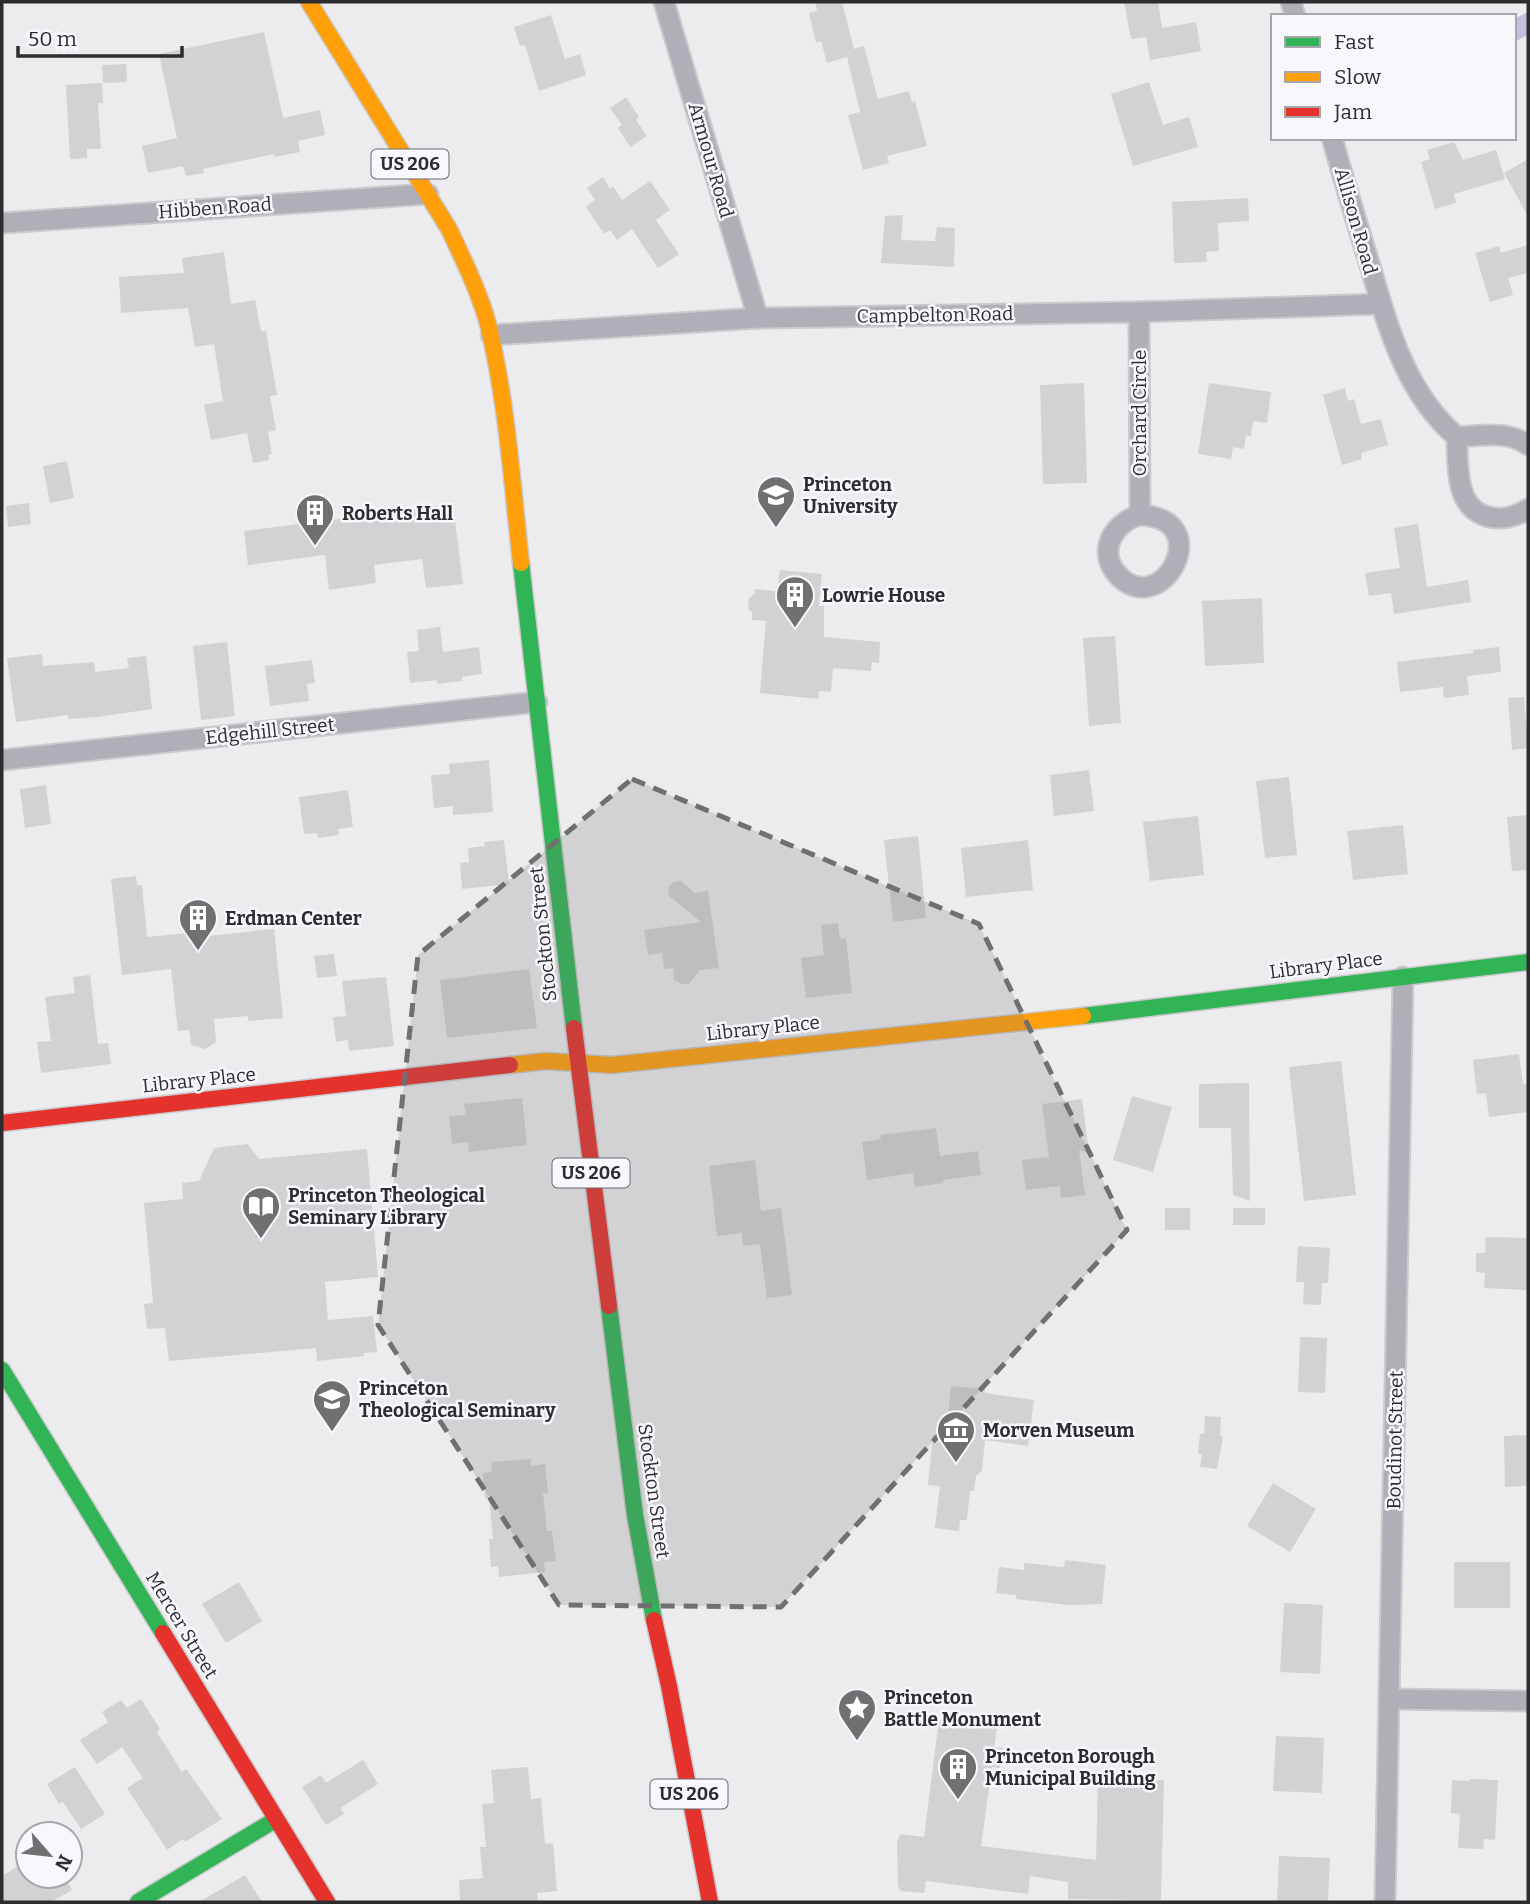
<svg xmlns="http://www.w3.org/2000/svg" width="1530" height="1904" font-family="Bitter,serif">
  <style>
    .water { fill: #c5bee0 }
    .building { fill: #d2d2d4 }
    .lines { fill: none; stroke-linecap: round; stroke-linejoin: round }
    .street-casing { stroke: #cac9cb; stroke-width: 23 }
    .fast-casing { stroke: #cac9cb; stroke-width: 19 }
    .slow-casing { stroke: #cac9cb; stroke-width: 19 }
    .jam-casing { stroke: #cac9cb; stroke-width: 19 }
    .street { stroke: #b0afb8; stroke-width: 19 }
    .fast { stroke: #30b455; stroke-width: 16 }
    .slow { stroke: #ff9f0a; stroke-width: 16 }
    .jam { stroke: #e5322d; stroke-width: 16 }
    .marked { fill: #706f71; fill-opacity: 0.2; stroke: #706f71; stroke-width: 5; stroke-dasharray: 14 9; stroke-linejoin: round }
    .labels { text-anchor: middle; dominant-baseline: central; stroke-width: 5; stroke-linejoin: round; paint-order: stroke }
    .shield { fill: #f8f7fc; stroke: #6a696c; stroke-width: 2 }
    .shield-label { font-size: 18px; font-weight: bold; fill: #2d2c2e }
    .street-label { font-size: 19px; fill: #2d2c2e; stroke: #f8f7fc }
    .poi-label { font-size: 19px; font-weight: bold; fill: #2d2c2e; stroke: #f8f7fc; text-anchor: start }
  </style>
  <rect width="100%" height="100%" fill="#ecebee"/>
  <!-- water -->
  <polygon class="water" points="1528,12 1528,35 1514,42 1514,19"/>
  <!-- building -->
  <g class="building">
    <polygon points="815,2 842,2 854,49 864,46 878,99 909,91 912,102 915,101 927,146 887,156 889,163 863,170 848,115 860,112 847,57 827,63 821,41 816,43 809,13 817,11"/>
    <polygon points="1124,2 1158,2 1162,28 1196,22 1201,51 1150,60 1146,37 1131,39"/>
    <polygon points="551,15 565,59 580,54 586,75 539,91 525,45 520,46 514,27"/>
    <polygon points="264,32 283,118 320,110 325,135 298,141 300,152 274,157 274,154 203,169 204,173 186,176 183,166 148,173 142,146 177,138 159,54"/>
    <polygon points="126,64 127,82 103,83 102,65"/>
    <polygon points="1149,82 1163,125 1189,117 1198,147 1133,166 1111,94"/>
    <polygon points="102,83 103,103 98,103 101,149 87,149 87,158 70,159 66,85"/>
    <polygon points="626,97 639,117 636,120 647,136 630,147 618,128 622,125 610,108"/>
    <polygon points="1454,142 1463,160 1496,150 1505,179 1454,194 1456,203 1435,209 1421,162 1430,159 1427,150"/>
    <polygon points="1528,159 1528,216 1504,173"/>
    <polygon points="603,177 610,189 613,186 622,200 650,181 670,210 656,220 679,254 658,268 632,229 617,240 610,230 604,234 586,207 595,200 587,188"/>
    <polygon points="1248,198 1249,221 1218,223 1219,251 1206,252 1207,262 1174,263 1172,202"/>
    <polygon points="903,215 901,240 935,241 937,227 955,228 954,267 881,263 885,216"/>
    <polygon points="1528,245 1528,273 1508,278 1513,295 1490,302 1475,253 1499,246 1501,253"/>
    <polygon points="224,252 231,304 255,300 261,331 266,331 277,395 270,396 276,430 268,432 272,454 268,455 269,460 253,463 247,433 211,440 204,405 223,401 214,344 195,347 188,308 121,313 119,277 184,273 182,258"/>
    <polygon points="1084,383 1087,483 1043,484 1040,385"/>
    <polygon points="1209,383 1271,392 1267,423 1253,421 1251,436 1246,435 1244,449 1233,447 1231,459 1198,454"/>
    <polygon points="1345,388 1348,401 1354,399 1361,424 1381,419 1388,445 1361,453 1362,459 1342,465 1323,395"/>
    <polygon points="67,461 74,498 50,503 43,466"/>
    <polygon points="29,503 31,524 8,527 6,506"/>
    <polygon points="453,504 463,584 426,588 422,559 374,565 376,583 329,590 325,555 248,565 244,531"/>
    <polygon points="1418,524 1427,587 1468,580 1471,602 1394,614 1391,593 1369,596 1365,573 1400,568 1394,528"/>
    <polygon points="780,570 822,574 819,606 824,606 824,637 880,642 879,663 872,662 871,671 833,668 831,692 819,691 818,699 760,693 766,621 752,620 752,612 748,609 749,598 754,594 755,589 777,591"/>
    <polygon points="1262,598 1264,663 1205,666 1202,601"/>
    <polygon points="440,627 443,652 479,647 482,674 462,677 462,681 437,684 437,680 410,683 407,652 419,651 417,630"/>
    <polygon points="1115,636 1121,723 1089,726 1083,638"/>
    <polygon points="227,642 235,716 201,720 193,646"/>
    <polygon points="1499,647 1501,672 1467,676 1469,695 1444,698 1443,687 1400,692 1397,662 1473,653 1473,650"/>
    <polygon points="42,654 43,666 94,662 95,672 129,668 127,658 146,656 152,709 97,717 68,719 68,715 16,722 7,658"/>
    <polygon points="312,660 315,683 307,684 309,701 270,706 265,666"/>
    <polygon points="1524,697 1528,748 1512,750 1508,698"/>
    <polygon points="489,760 493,812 453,815 453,806 434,808 431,775 450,774 449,764"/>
    <polygon points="1089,770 1094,811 1054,816 1050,775"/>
    <polygon points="1289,777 1297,855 1265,858 1256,781"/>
    <polygon points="46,785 51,824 25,828 20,789"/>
    <polygon points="348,790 353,827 338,829 339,835 318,838 317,833 304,834 299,797"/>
    <polygon points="1528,815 1528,870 1512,871 1507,817"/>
    <polygon points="1198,816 1204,875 1150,881 1143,822"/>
    <polygon points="1403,825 1408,874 1353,880 1347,831"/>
    <polygon points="918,836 926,918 893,922 884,840"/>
    <polygon points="504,840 509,884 462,889 460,863 469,862 468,848 485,846 484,842"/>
    <polygon points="1028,840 1033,890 966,897 961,848"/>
    <polygon points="136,876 137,885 142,885 147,937 188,933 188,938 274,929 283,1018 248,1021 248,1016 214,1019 216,1042 205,1049 191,1045 189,1030 178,1031 171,969 122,975 111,879"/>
    <polygon points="682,881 694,893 708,891 719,968 700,970 689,984 682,984 674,980 673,968 664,969 662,953 648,955 644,930 701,922 669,896 668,888 673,882"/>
    <polygon points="838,923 840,939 846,938 852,993 806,998 801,958 824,955 821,925"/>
    <polygon points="334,954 337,976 317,978 314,956"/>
    <polygon points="529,969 537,1028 447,1038 440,980"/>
    <polygon points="90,975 98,1044 108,1043 111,1064 41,1073 37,1042 51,1041 45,997 75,993 73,977"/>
    <polygon points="386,977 394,1046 349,1051 348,1040 336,1042 333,1017 346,1016 342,981"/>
    <polygon points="1519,1054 1523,1084 1528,1084 1528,1112 1489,1117 1486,1093 1477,1094 1473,1060"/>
    <polygon points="1341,1061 1356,1195 1304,1201 1289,1067"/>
    <polygon points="1249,1083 1250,1201 1233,1195 1231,1128 1199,1128 1199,1084"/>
    <polygon points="1132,1096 1172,1107 1153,1172 1113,1160"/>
    <polygon points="522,1098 527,1145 469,1152 468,1142 452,1144 449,1116 466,1115 464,1104"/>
    <polygon points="1082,1099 1089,1153 1079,1150 1085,1195 1061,1198 1060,1186 1026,1190 1022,1160 1049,1157 1042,1104"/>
    <polygon points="936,1128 940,1156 978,1151 981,1175 943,1180 943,1183 915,1187 913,1173 867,1180 862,1142 881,1139 880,1135"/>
    <polygon points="248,1144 259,1159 367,1149 378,1277 325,1282 328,1320 373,1316 377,1352 364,1353 364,1356 317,1361 316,1348 169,1361 165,1328 147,1329 144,1304 153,1303 144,1203 183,1199 182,1183 199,1181 214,1148"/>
    <polygon points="755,1160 761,1211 781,1208 792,1295 767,1298 760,1244 743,1246 742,1233 717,1236 709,1166"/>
    <rect x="1165" y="1208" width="25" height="22"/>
    <rect x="1233" y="1208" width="32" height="17"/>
    <polygon points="1486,1237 1528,1238 1527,1290 1484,1288 1485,1273 1476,1272 1476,1253 1485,1253"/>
    <polygon points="1298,1246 1330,1248 1328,1283 1322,1283 1321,1305 1303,1304 1304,1282 1296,1282"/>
    <polygon points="1300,1337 1327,1338 1325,1393 1298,1392"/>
    <polygon points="951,1386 985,1389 985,1393 1034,1400 1028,1446 985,1440 982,1471 976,1476 974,1491 970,1491 967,1520 960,1520 959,1531 935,1528 940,1486 928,1485 933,1435 946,1436"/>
    <polygon points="1205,1416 1221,1417 1220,1436 1223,1437 1217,1469 1200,1467 1202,1454 1198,1454 1200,1434 1204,1434"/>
    <polygon points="1528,1435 1528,1486 1505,1487 1504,1436"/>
    <polygon points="531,1459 531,1466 545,1464 548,1493 543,1493 547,1531 552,1531 556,1561 544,1562 545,1572 499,1577 498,1566 491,1567 489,1539 493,1539 489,1498 485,1498 483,1473 492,1472 491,1462"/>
    <polygon points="1273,1483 1316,1509 1290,1552 1247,1526"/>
    <polygon points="1065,1560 1106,1565 1102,1604 1067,1605 1016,1599 1016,1595 996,1593 999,1567 1024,1570 1024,1563 1064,1567"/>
    <rect x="1454" y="1562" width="56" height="46"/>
    <polygon points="239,1582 262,1621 226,1643 202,1604"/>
    <polygon points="1284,1603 1323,1605 1320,1674 1280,1672"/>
    <polygon points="141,1699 160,1729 157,1732 182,1772 186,1769 222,1819 185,1842 183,1839 167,1850 127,1788 143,1778 122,1747 97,1764 80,1740 108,1722 102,1712 121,1700 127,1708"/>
    <polygon points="939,1720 997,1727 994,1747 1003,1748 1000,1768 992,1767 981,1846 1096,1860 1098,1779 1164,1780 1161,1900 1068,1899 1068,1882 1030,1876 1028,1894 926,1881 924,1893 900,1891 898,1885 897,1843 900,1834 924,1837"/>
    <polygon points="1276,1736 1324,1738 1322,1793 1273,1791"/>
    <polygon points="363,1760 378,1784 340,1808 344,1814 326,1825 302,1787 321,1775 326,1783"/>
    <polygon points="75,1767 105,1814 81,1829 63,1802 59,1804 47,1784"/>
    <polygon points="528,1767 531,1799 541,1798 545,1844 553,1843 557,1891 537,1893 538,1902 460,1902 459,1880 483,1878 480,1847 486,1847 482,1804 494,1803 491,1770"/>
    <polygon points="1470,1779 1498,1780 1495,1840 1484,1839 1483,1849 1458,1848 1460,1814 1451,1813 1452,1780 1469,1781"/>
    <polygon points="1279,1856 1330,1858 1328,1902 1277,1902"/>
    <polygon points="28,1860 28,1876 64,1876 72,1890 51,1902 2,1902 2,1876"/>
    <polygon points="245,1875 262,1902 199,1902"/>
  </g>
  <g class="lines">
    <defs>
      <g id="street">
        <polyline points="664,2 758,318"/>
        <polyline points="1291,2 1295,16"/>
        <path d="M1332,138C1344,180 1356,221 1369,262C1387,324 1405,393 1457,437"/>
        <polyline points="2,223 428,194"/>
        <path d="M1139,312L1140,515C1115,522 1097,549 1116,573C1159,625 1220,519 1140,515"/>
        <polyline points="491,335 758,318 1139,312 1380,304"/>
        <path d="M1528,445C1507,430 1482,436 1457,437C1457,453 1457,471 1461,487C1469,521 1503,525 1528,509"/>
        <polyline points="2,760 537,702"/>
        <polyline points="1390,1699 1528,1701"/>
        <polyline points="1385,1902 1403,977"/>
      </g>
      <g id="fast">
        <polyline points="521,563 574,1028"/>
        <polyline points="1083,1016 1528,962"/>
        <polyline points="609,1306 635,1515 654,1620"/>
        <polyline points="2,1370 163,1633"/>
        <polyline points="138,1902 275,1820"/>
      </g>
      <g id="slow">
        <path d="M309,2L449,229C463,259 479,291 488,324C507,402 512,483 521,563"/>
        <polyline points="510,1065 546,1061 612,1065 1083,1016"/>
      </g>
      <g id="jam">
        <polyline points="574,1028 609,1306"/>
        <polyline points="2,1123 510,1065"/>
        <polyline points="654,1620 669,1686 710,1902"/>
        <polyline points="163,1633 327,1902"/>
      </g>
    </defs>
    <!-- street casing -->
    <use href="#street" class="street-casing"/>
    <!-- fast casing -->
    <use href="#fast" class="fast-casing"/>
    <!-- slow casing -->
    <use href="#slow" class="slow-casing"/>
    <!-- jam casing -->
    <use href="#jam" class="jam-casing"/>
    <!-- street -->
    <use href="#street" class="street"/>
    <!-- fast -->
    <use href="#fast" class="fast"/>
    <!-- slow -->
    <use href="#slow" class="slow"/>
    <!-- jam -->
    <use href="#jam" class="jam"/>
  </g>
  <!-- marked area -->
  <path class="marked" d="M632,779L979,924L1127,1230L781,1607L559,1605L378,1325L418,955Z"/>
  <!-- icons -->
  <defs>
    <symbol id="university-pin" viewBox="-11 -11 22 30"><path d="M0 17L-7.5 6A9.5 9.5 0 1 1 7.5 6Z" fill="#706f71" stroke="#f8f7fc"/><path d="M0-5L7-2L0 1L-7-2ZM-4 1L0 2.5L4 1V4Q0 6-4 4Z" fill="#fff"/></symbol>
    <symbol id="building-pin" viewBox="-11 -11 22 30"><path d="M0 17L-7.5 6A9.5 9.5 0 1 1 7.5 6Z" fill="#706f71" stroke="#f8f7fc"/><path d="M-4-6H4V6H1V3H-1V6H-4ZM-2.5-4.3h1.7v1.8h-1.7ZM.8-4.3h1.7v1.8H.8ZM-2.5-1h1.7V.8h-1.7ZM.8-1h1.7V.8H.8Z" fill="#fff"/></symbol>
    <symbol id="library-pin" viewBox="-11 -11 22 30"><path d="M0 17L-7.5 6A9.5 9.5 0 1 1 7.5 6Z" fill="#706f71" stroke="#f8f7fc"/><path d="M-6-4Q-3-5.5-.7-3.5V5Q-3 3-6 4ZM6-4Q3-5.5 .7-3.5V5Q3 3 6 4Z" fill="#fff"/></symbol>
    <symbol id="museum-pin" viewBox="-11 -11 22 30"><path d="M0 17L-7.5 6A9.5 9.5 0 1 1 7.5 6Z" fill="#706f71" stroke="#f8f7fc"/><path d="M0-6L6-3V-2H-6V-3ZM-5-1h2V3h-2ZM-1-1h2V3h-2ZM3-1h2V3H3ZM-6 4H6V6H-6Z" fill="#fff"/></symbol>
    <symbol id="sight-pin" viewBox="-11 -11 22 30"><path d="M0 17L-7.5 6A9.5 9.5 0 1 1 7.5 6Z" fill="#706f71" stroke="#f8f7fc"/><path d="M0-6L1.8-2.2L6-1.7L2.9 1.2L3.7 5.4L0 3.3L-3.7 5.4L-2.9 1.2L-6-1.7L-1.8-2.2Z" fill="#fff"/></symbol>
  </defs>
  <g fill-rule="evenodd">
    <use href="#university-pin" x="754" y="473" width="44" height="60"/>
    <use href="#building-pin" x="293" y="491" width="44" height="60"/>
    <use href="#building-pin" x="773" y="573" width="44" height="60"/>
    <use href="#building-pin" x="176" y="896" width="44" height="60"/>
    <use href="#library-pin" x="239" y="1184" width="44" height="60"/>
    <use href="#university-pin" x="310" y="1377" width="44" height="60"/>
    <use href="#museum-pin" x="934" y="1408" width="44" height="60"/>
    <use href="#sight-pin" x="835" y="1686" width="44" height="60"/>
    <use href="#building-pin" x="936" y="1745" width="44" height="60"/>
  </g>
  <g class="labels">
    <!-- shield labels -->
    <g class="shield">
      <rect x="371.5" y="149.5" width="77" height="29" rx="5"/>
      <rect x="552.5" y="1158.5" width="77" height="29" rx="5"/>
      <rect x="650.5" y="1779.5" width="77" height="29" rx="5"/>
    </g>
    <g class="shield-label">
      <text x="410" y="164">US 206</text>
      <text x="591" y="1173">US 206</text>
      <text x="689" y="1794">US 206</text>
    </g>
    <!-- street labels -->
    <g class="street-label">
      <text transform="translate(711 160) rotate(74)">Armour Road</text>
      <text transform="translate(215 208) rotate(-4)">Hibben Road</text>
      <text transform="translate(1356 221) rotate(74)">Allison Road</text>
      <text transform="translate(935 315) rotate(-1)">Campbelton Road</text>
      <text transform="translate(1139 413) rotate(-90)">Orchard Circle</text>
      <text transform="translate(270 731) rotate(-6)">Edgehill Street</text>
      <text transform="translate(543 934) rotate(-96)">Stockton Street</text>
      <text transform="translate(1326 965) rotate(-7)">Library Place</text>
      <text transform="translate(763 1028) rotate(-6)">Library Place</text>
      <text transform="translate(199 1080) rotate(-6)">Library Place</text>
      <text transform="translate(1395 1440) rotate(-89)">Boudinot Street</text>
      <text transform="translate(654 1491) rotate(82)">Stockton Street</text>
      <text transform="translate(182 1625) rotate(59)">Mercer Street</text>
    </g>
    <!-- poi labels -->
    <g class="poi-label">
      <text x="803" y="484">Princeton<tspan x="803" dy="22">University</tspan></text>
      <text x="342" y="513">Roberts Hall</text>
      <text x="822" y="595">Lowrie House</text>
      <text x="225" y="918">Erdman Center</text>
      <text x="288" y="1195">Princeton Theological<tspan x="288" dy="22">Seminary Library</tspan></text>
      <text x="359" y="1388">Princeton<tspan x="359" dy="22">Theological Seminary</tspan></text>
      <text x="983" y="1430">Morven Museum</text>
      <text x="884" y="1697">Princeton<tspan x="884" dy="22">Battle Monument</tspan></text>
      <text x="985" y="1756">Princeton Borough<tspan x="985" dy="22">Municipal Building</tspan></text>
    </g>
  </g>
  <!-- border -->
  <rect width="1530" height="1904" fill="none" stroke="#2d2c2e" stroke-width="7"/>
  <!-- legend -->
  <rect x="1271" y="14" width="245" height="126" fill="#f8f7fc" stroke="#a7a6aa" stroke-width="2"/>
  <rect x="1285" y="37" width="35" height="10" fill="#30b455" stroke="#a7a6aa" stroke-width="2"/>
  <text x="1334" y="49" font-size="21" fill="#2d2c2e">Fast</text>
  <rect x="1285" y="72" width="35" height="10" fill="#ff9f0a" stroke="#a7a6aa" stroke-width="2"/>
  <text x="1334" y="84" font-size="21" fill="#2d2c2e">Slow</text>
  <rect x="1285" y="107" width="35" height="10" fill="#e5322d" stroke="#a7a6aa" stroke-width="2"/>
  <text x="1334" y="119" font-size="21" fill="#2d2c2e">Jam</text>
  <!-- north arrow -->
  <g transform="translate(49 1855) rotate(118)"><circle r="33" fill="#f8f7fc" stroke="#a7a6aa" stroke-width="2"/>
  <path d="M0-5L12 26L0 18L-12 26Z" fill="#706f71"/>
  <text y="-10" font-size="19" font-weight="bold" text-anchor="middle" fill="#2d2c2e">N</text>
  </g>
  <!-- scale -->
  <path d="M18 46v10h164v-10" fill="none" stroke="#2d2c2e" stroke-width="3.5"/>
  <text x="28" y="46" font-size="21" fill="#2d2c2e" stroke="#f8f7fc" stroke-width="5" paint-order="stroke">50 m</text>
</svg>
